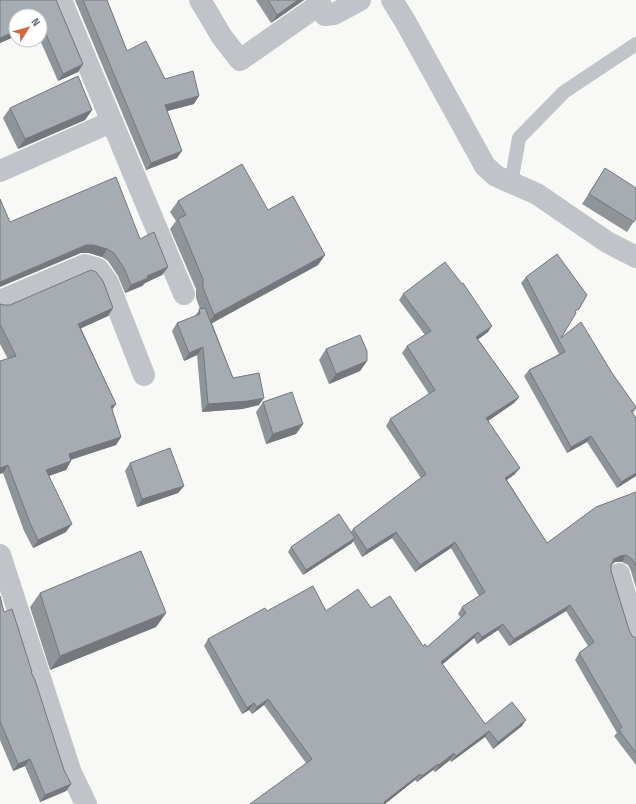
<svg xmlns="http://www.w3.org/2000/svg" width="636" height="804" font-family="'Fira Sans Condensed',sans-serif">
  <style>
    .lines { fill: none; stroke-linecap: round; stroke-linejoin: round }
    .service { stroke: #c0c3c7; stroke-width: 14 }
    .minor { stroke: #c0c3c7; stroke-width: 22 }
    .wall { fill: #8f9499 }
    .shaded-wall { fill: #74787d }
    .building { fill: #a6acb2; stroke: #74787d }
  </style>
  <rect width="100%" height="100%" fill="#f8f8f6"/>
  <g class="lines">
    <!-- service -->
    <polyline class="service" points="511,183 519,138 564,92 636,44"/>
    <!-- minor -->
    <g class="minor">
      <polyline points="61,0 184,294"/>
      <polyline points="200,0 222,37 240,60 320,4 325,15 334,14 360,0"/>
      <polyline points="392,0 405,21 485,166 496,176 537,194 607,242 636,257"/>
      <polyline points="0,171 111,122"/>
      <polyline points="0,301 85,265 98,269 108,283 144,375"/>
      <polyline points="0,555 71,773 86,804"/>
      <polyline points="619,574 636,633"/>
    </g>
  </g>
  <!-- wall -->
  <g class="wall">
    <polygon points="0,0 56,0 83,64 78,72 58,81 40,40 40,16 16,36 0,43"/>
    <polygon points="75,0 107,0 127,51 165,79 194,104 167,111 177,158 146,170"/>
    <polygon points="256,0 304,0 271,23"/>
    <polygon points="10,108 92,110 85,120 18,149 3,118"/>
    <polygon points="605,168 636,218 627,232 582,204"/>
    <polygon points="178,201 268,210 325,255 318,265 212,323 233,378 259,405 242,409 202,412 197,355 184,361 172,331 177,323 195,316 200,309 196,298 196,289 170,229 176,221 170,212"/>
    <polygon points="10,222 140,239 168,267 162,275 145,283 142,286 125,293 118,276 108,261 102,257 89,253 81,253"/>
    <polygon points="526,277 576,313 561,338 612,373 636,408 633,413 636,418 636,476 617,488 587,442 567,453 524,376 529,370 559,354 521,283"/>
    <polygon points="403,294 488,332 478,339 519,397 514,403 488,421 515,474 507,480 547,543 636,492 636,588 631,571 628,565 622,562 615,562 612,564 611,571 629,630 632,636 636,638 636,765 614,736 617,733 575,660 579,653 588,646 566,611 509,646 498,630 477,644 474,638 442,664 485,724 522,726 493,749 485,737 451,762 450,760 435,772 433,770 417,782 415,780 385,804 306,763 264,705 252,714 249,710 242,714 204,646 208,639 267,611 326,611 371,608 423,646 427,647 461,618 458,614 462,607 479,596 451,548 415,572 392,538 362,557 353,541 352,543 303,575 288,552 291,547 351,532 353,529 421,478 386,426 390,419 429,394 402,353 407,346 425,335 399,300"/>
    <polygon points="0,304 4,305 113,308 108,316 81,328 116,404 112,410 121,437 116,445 71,460 66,470 48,476 66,532 33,548 24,531 3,473 8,359 0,344"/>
    <polygon points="326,349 367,361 360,371 329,384 319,360"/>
    <polygon points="263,402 303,424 296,434 266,444 256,412"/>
    <polygon points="130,463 184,486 178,493 137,507 125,471"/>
    <polygon points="40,593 166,613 156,627 50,670 30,607"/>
    <polygon points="0,596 4,612 31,673 64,770 71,784 66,791 40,802 25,766 13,771 0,740"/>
  </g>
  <!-- shaded-wall -->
  <g class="shaded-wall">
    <polygon points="298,0 304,0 271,23 277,15"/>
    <polygon points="16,31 16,36 0,43 0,38"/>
    <polygon points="83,64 78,72 58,81 63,74"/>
    <polygon points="199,96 194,104 160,113 165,105"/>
    <polygon points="92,110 85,120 18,149 25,139"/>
    <polygon points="182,151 177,158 146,170 151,163"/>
    <polygon points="86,245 94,245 107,249 102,257 89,253 81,253 0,287 0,282"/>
    <polygon points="325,255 318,265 207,326 214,315"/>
    <polygon points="168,267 162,275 145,283 142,286 125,293 131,285 147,276"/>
    <polygon points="113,308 108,316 73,332 78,324"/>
    <polygon points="492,326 488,332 472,344 476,337"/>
    <polygon points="203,347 197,355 184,361 189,353"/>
    <polygon points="367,361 360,371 329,384 336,374"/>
    <polygon points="519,397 514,403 482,425 486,418"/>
    <polygon points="264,398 259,405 242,409 202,412 208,404"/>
    <polygon points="116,404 110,412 111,406"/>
    <polygon points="303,424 296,434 266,444 273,434"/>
    <polygon points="591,436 587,442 567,453 571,447"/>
    <polygon points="121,437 116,445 63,462 69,454"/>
    <polygon points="71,461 66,470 40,479 46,470"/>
    <polygon points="8,465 3,473 0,474 0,468"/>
    <polygon points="520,468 515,474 501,484 505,478"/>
    <polygon points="636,473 636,476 617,488 621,482"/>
    <polygon points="184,486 178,493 137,507 142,499"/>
    <polygon points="72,524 66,532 33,548 38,540"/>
    <polygon points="396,532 392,538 362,557 367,550"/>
    <polygon points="355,538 352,543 303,575 306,570"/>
    <polygon points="455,542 451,548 415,572 420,565"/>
    <polygon points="626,555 622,562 615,562 610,566 614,559 620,556"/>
    <polygon points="570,605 566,611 509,646 514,639"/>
    <polygon points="166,613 156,627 50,670 60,656"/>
    <polygon points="503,624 498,630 477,644 482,637"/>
    <polygon points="478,632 474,638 437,669 441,662"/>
    <polygon points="268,699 264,705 252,714 257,707"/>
    <polygon points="254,703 249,710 242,714 247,708"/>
    <polygon points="526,720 522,726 493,749 498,742"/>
    <polygon points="489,731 485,737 451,762 456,756"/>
    <polygon points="454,753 450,760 435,772 439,765"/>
    <polygon points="30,759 25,766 13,771 18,764"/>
    <polygon points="438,764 433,770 417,782 422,776"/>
    <polygon points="420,774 415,780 385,804 384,802"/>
    <polygon points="71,784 66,791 40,802 45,795"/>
  </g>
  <!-- building -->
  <g class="building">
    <polygon points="0,0 56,0 83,64 63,74 40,20 40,16 16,16 16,31 0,38"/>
    <polygon points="83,0 107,0 127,51 146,41 165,79 193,71 199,96 165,105 182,151 151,163"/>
    <polygon points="268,0 298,0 277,15"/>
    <polygon points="78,76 92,110 25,139 10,108"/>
    <polygon points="242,164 268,210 293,196 325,255 214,315 203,288 203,279 178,219 186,215 178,201"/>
    <polygon points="605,168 636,188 636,218 634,222 589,194"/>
    <polygon points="116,177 140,239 154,232 168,267 147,276 148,278 131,285 124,268 114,253 107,249 94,245 86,245 0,282 0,199 10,222"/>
    <polygon points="557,254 587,295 579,309 575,311 576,313 561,338 581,322 612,373 636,407 636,408 631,411 636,418 636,473 621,482 591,436 571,447 529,370 565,352 526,277"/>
    <polygon points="445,262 462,284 463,283 492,326 476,337 519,397 486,418 520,468 505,478 547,543 596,507 636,492 636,566 632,559 626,555 620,556 614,559 611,565 611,571 629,630 632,636 636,638 636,753 619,730 622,727 579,653 594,642 570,605 514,639 503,624 482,637 478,632 441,662 485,724 512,702 526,720 498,742 489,731 456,756 454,753 439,765 438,764 422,776 420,774 384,802 385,804 250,804 312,759 268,699 257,707 254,703 247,708 208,639 265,608 267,611 313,586 326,611 358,589 371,608 390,596 423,646 425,644 427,647 466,613 462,607 485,592 455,542 420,565 396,532 367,550 353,529 426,474 390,419 435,390 407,346 431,331 403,294"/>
    <polygon points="91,270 96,272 103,281 113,308 78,324 116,404 111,406 121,437 69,454 71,461 46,470 72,524 38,540 30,523 8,465 0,468 0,361 16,356 0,324 0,304 4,305 10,305"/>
    <polygon points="205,308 233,378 259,373 264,398 248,401 208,404 203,347 189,353 177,323 200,314 199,309"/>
    <polygon points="360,335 367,351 367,361 336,374 326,349"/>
    <polygon points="292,392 303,424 273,434 263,402"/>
    <polygon points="170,448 184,486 142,499 130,463"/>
    <polygon points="339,514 355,538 306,570 291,547"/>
    <polygon points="141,551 166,613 60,656 40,593"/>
    <polygon points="0,596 4,612 12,609 32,672 31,672 35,680 64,770 71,784 45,795 30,759 18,764 0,721"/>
  </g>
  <!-- north arrow -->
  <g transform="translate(28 28) rotate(53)"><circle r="19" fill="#ffffff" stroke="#c4c9cd"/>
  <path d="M0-3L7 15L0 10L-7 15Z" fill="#cf693f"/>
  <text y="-6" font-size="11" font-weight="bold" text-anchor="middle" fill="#6b7783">N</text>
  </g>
</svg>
